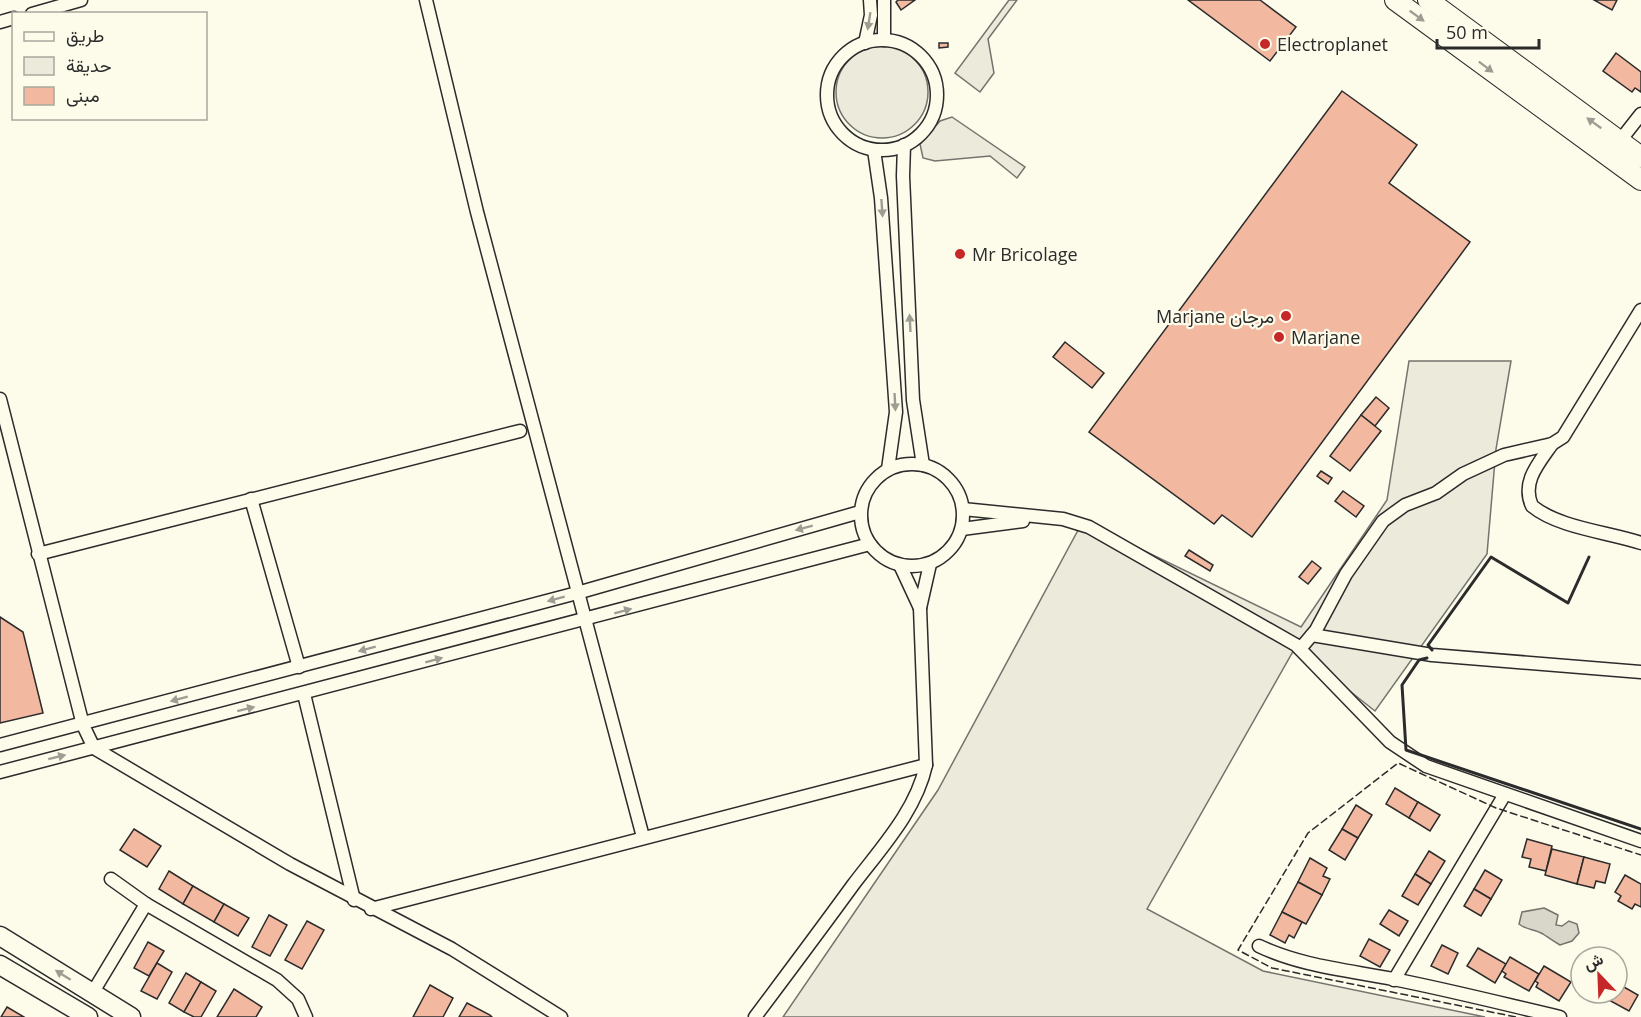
<svg xmlns="http://www.w3.org/2000/svg" width="1641" height="1017" font-family="'Open Sans',Vazirmatn,sans-serif">
  <style>
    .green { fill: #ecebdb; stroke: #74746e; stroke-width: 1.5 }
    .water { fill: #d8d7c9; stroke: #74746e; stroke-width: 1.5 }
    .building { fill: #f2b8a0; stroke: #2b2b2b; stroke-width: 1.5 }
    .lines { fill: none; stroke-linecap: round; stroke-linejoin: round }
    .street-casing { stroke: #2b2b2b; stroke-width: 15 }
    .secondary-casing { stroke: #2b2b2b; stroke-width: 21 }
    .primary-casing { stroke: #2b2b2b; stroke-width: 22 }
    .street { stroke: #fdfbea; stroke-width: 12 }
    .secondary { stroke: #fdfbea; stroke-width: 18 }
    .primary { stroke: #fdfbea; stroke-width: 20 }
    .fence { stroke: #2b2b2b; stroke-width: 1.5; stroke-dasharray: 8 3; stroke-linecap: butt }
    .wall { stroke: #2b2b2b; stroke-width: 3 }
    .oneway { fill: #9e9d94 }
    .poi-dot { fill: #c62828; stroke: #fdfbea; stroke-width: 2 }
    .labels { text-anchor: middle; dominant-baseline: central; stroke-width: 4.5; stroke-linejoin: round; paint-order: stroke }
    .poi-label { font-size: 18px; fill: #2b2b2b; stroke: #fdfbea; text-anchor: start }
  </style>
  <rect width="100%" height="100%" fill="#fdfbea"/>
  <!-- green -->
  <g class="green">
    <polygon points="1009,0 1017,0 988,39 994,73 980,92 955,73"/>
    <circle cx="882" cy="92" r="46"/>
    <polygon points="952,117 1025,167 1017,178 990,156 935,161 923,158 920,144 940,121"/>
    <polygon points="1409,361 1511,361 1496,449 1487,554 1375,711 1295,648 1147,909 1263,971 1485,1017 783,1017 938,790 1083,521 1301,627 1387,500"/>
  </g>
  <!-- water -->
  <path class="water" d="M1544,908L1558,915L1556,925L1562,926L1569,921L1577,924L1579,933L1572,941L1560,945C1553,941 1549,938 1543,934C1535,929 1526,930 1519,924L1522,912Z"/>
  <!-- building -->
  <g class="building">
    <polygon points="898,0 915,0 901,10 896,2"/>
    <polygon points="1188,0 1260,0 1296,27 1270,61"/>
    <polygon points="1594,0 1617,0 1612,10"/>
    <polygon points="939,43 948,43 948,47 939,48"/>
    <polygon points="1616,53 1641,72 1641,92 1635,88 1632,92 1603,71"/>
    <polygon points="1342,91 1417,145 1389,183 1470,242 1252,537 1222,515 1214,524 1089,432"/>
    <polygon points="1065,342 1104,373 1092,388 1053,357"/>
    <polygon points="1376,397 1389,408 1375,426 1361,415"/>
    <polygon points="1361,415 1381,431 1350,471 1330,456"/>
    <polygon points="1321,471 1332,478 1328,484 1317,476"/>
    <polygon points="1343,491 1364,506 1356,517 1335,501"/>
    <polygon points="1189,550 1213,565 1210,571 1185,556"/>
    <polygon points="1312,561 1321,568 1308,584 1299,577"/>
    <polygon points="0,617 23,632 43,713 0,723"/>
    <polygon points="1395,788 1418,802 1409,818 1386,804"/>
    <polygon points="1418,802 1440,815 1430,831 1409,818"/>
    <polygon points="1356,805 1372,815 1358,838 1342,829"/>
    <polygon points="134,829 161,846 147,867 120,850"/>
    <polygon points="1342,829 1358,838 1345,860 1329,850"/>
    <polygon points="1527,839 1552,846 1546,871 1529,867 1531,859 1522,857"/>
    <polygon points="1552,849 1584,857 1577,884 1545,875"/>
    <polygon points="1429,851 1445,861 1431,884 1415,874"/>
    <polygon points="1584,857 1610,864 1605,883 1596,881 1594,888 1577,884"/>
    <polygon points="1310,858 1327,868 1323,876 1330,879 1322,895 1298,882"/>
    <polygon points="1485,870 1502,880 1491,899 1474,889"/>
    <polygon points="169,871 193,886 183,904 159,889"/>
    <polygon points="1415,874 1431,884 1418,905 1402,896"/>
    <polygon points="1625,875 1641,884 1641,907 1635,904 1632,909 1618,901 1621,896 1615,892"/>
    <polygon points="1298,882 1322,895 1306,924 1282,912"/>
    <polygon points="193,886 224,904 214,922 183,904"/>
    <polygon points="1474,889 1491,899 1481,916 1464,906"/>
    <polygon points="224,904 249,918 238,936 214,922"/>
    <polygon points="1389,910 1408,921 1399,936 1380,924"/>
    <polygon points="1282,912 1302,922 1294,938 1289,935 1285,943 1270,935"/>
    <polygon points="269,915 287,925 270,956 252,947"/>
    <polygon points="307,921 324,930 302,969 285,960"/>
    <polygon points="1369,939 1390,950 1380,967 1360,956"/>
    <polygon points="148,942 164,951 149,976 134,968"/>
    <polygon points="1442,945 1458,953 1448,974 1431,966"/>
    <polygon points="1478,948 1506,964 1495,983 1467,966"/>
    <polygon points="1510,957 1539,974 1529,991 1504,977 1506,974 1502,971"/>
    <polygon points="157,963 172,972 157,999 141,991"/>
    <polygon points="1544,966 1571,982 1559,1001 1536,987 1538,983 1535,981"/>
    <polygon points="186,973 201,982 184,1012 169,1003"/>
    <polygon points="201,982 216,991 201,1017 194,1017 184,1012"/>
    <polygon points="1617,983 1638,995 1629,1011 1607,999 1611,993 1617,993"/>
    <polygon points="430,985 453,998 443,1017 413,1017"/>
    <polygon points="234,989 262,1007 256,1017 217,1017"/>
    <polygon points="1596,993 1611,993 1607,999"/>
    <polygon points="467,1003 490,1015 492,1017 459,1017"/>
    <polygon points="7,1007 24,1017 1,1017"/>
  </g>
  <g class="lines">
    <defs>
      <g id="street">
        <polyline points="426,0 477,212 643,837"/>
        <polyline points="884,0 884,40"/>
        <polyline points="32,14 81,0"/>
        <polyline points="0,22 14,18"/>
        <circle cx="882" cy="95" r="55"/>
        <polyline points="865,43 871,15 870,0"/>
        <polyline points="1619,142 1641,114"/>
        <polyline points="904,145 903,176 913,400 923,465"/>
        <polyline points="874,150 881,198 896,412 888,469"/>
        <polyline points="0,399 83,725 94,748 290,864 452,949 561,1017"/>
        <path d="M1552,444C1539,463 1521,482 1532,506C1559,528 1608,532 1641,543"/>
        <circle cx="912" cy="515" r="51"/>
        <polyline points="251,499 299,667"/>
        <polyline points="963,509 1063,519 1089,527 1296,645 1390,742 1426,766 1641,841"/>
        <polyline points="962,529 1023,521"/>
        <polyline points="38,554 520,431"/>
        <polyline points="900,565 920,608"/>
        <polyline points="1312,635 1432,655 1641,672"/>
        <polyline points="1300,649 1316,630 1346,574 1383,521 1405,505 1436,493 1463,474 1504,455 1552,444 1563,437 1641,310"/>
        <polyline points="304,694 354,900"/>
        <polyline points="0,745 577,593 860,512"/>
        <polyline points="0,772 870,544"/>
        <polyline points="111,879 146,904 277,980 298,999 306,1017"/>
        <polyline points="371,909 926,765"/>
        <path d="M1259,946C1301,966 1347,970 1393,979C1449,990 1504,1004 1560,1017"/>
        <polyline points="1394,980 1505,794"/>
        <polyline points="93,992 146,904"/>
        <path d="M755,1017C788,973 821,929 853,885C881,848 916,811 926,765L920,608L930,564"/>
      </g>
      <g id="secondary">
        <polyline points="0,936 131,1017"/>
        <polyline points="0,965 88,1017"/>
      </g>
      <g id="primary">
        <polyline points="1395,0 1641,180"/>
        <polyline points="1428,0 1641,157"/>
      </g>
    </defs>
    <!-- street casing -->
    <use href="#street" class="street-casing"/>
    <!-- secondary casing -->
    <use href="#secondary" class="secondary-casing"/>
    <!-- primary casing -->
    <use href="#primary" class="primary-casing"/>
    <!-- street -->
    <use href="#street" class="street"/>
    <!-- secondary -->
    <use href="#secondary" class="secondary"/>
    <!-- primary -->
    <use href="#primary" class="primary"/>
    <!-- fence -->
    <polyline class="fence" points="1516,1017 1272,968 1238,950 1308,833 1398,763 1496,808 1641,855"/>
    <!-- wall -->
    <g class="wall">
      <polyline points="1432,650 1428,645 1491,557 1568,603 1589,557"/>
      <polyline points="1427,658 1419,660 1402,685 1406,750 1641,829"/>
    </g>
  </g>
  <!-- one-way arrows -->
  <defs><path id="oneway-solid" d="M-6-.8H1V-3.2L6.5 0L1 3.2V.8H-6Z" transform="scale(1.5)"/></defs>
  <g class="oneway">
    <use href="#oneway-solid" transform="translate(1417 16) rotate(36)"/>
    <use href="#oneway-solid" transform="translate(869 21) rotate(99)"/>
    <use href="#oneway-solid" transform="translate(1486 67) rotate(37)"/>
    <use href="#oneway-solid" transform="translate(1594 123) rotate(-144)"/>
    <use href="#oneway-solid" transform="translate(882 208) rotate(86)"/>
    <use href="#oneway-solid" transform="translate(910 323) rotate(-93)"/>
    <use href="#oneway-solid" transform="translate(895 402) rotate(87)"/>
    <use href="#oneway-solid" transform="translate(804 528) rotate(165)"/>
    <use href="#oneway-solid" transform="translate(556 599) rotate(165)"/>
    <use href="#oneway-solid" transform="translate(623 611) rotate(-15)"/>
    <use href="#oneway-solid" transform="translate(367 649) rotate(165)"/>
    <use href="#oneway-solid" transform="translate(434 660) rotate(-15)"/>
    <use href="#oneway-solid" transform="translate(179 699) rotate(165)"/>
    <use href="#oneway-solid" transform="translate(246 709) rotate(-14)"/>
    <use href="#oneway-solid" transform="translate(57 757) rotate(-14)"/>
    <use href="#oneway-solid" transform="translate(63 975) rotate(-148)"/>
  </g>
  <!-- markers -->
  <g class="poi-dot">
    <circle cx="1265" cy="44" r="6"/>
    <circle cx="960" cy="254" r="6"/>
    <circle cx="1286" cy="316" r="6"/>
    <circle cx="1279" cy="337" r="6"/>
  </g>
  <g class="labels">
    <!-- poi labels -->
    <g class="poi-label">
      <text x="1277" y="44">Electroplanet</text>
      <text x="972" y="254">Mr Bricolage</text>
      <text x="1274" y="316" text-anchor="end">Marjane مرجان</text>
      <text x="1291" y="337">Marjane</text>
    </g>
  </g>
  <!-- legend -->
  <rect x="12" y="12" width="195" height="108" fill="#fdfbea" stroke="#a9a89e" stroke-width="1.5"/>
  <rect x="24" y="32" width="30" height="9" fill="#fdfbea" stroke="#a9a89e" stroke-width="1.5"/>
  <text x="66" y="42" font-size="18" fill="#2b2b2b">طريق</text>
  <rect x="24" y="57" width="30" height="18" fill="#ecebdb" stroke="#a9a89e" stroke-width="1.5"/>
  <text x="66" y="72" font-size="18" fill="#2b2b2b">حديقة</text>
  <rect x="24" y="87" width="30" height="18" fill="#f2b8a0" stroke="#a9a89e" stroke-width="1.5"/>
  <text x="66" y="102" font-size="18" fill="#2b2b2b">مبنى</text>
  <!-- north arrow -->
  <g transform="translate(1599 975) rotate(337)"><circle r="28" fill="#fdfbea" stroke="#a9a89e" stroke-width="1.5"/>
  <path d="M0-4.5L10 22L0 15L-10 22Z" fill="#c62828"/>
  <text y="-9" font-size="16" font-weight="bold" text-anchor="middle" fill="#2b2b2b">ش</text>
  </g>
  <!-- scale -->
  <path d="M1437 39v9h102v-9" fill="none" stroke="#2b2b2b" stroke-width="3"/>
  <text x="1446" y="39" font-size="18" fill="#2b2b2b" stroke="#fdfbea" stroke-width="4.5" paint-order="stroke">50 m</text>
</svg>
